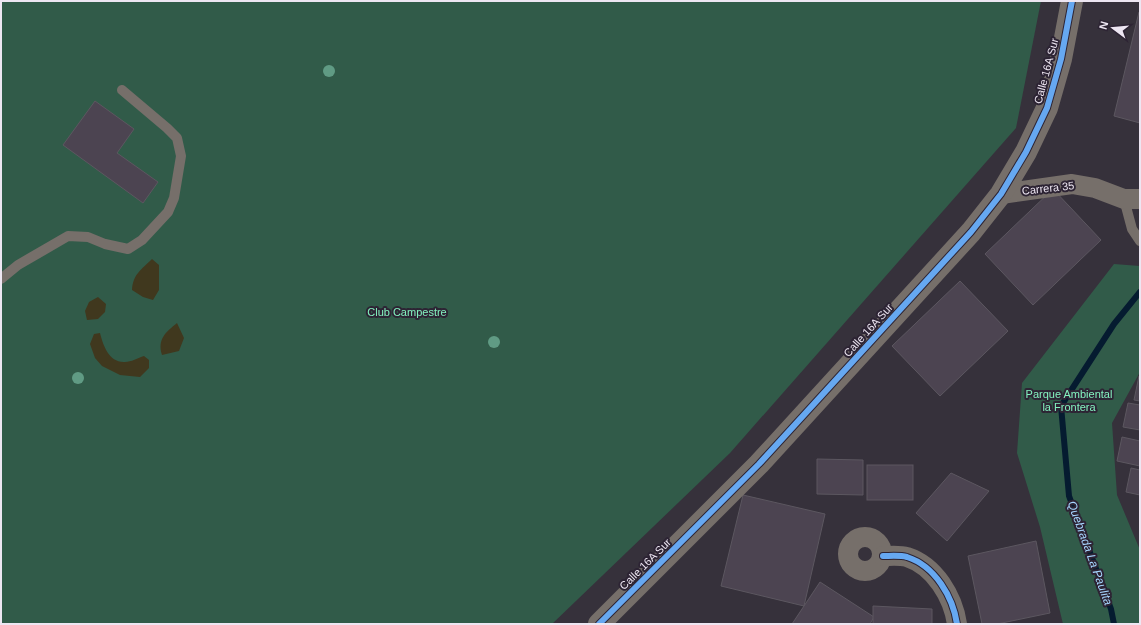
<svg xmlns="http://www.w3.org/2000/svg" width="1141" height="625" font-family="Arial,sans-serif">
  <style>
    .green { fill: #315b49 }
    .sand { fill: #40381e }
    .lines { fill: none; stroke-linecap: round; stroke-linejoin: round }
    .stream { stroke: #051b30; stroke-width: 6 }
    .building { fill: #4c4451; stroke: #5c5760 }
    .service { stroke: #766f6a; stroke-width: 10 }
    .minor { stroke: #766f6a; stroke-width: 20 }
    .tertiary { stroke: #766f6a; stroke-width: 22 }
    .cycleway-casing { stroke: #2d2434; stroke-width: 8 }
    .cycleway { stroke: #66a8f1; stroke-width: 6 }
    .tree { fill: #609b84 }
    .labels { text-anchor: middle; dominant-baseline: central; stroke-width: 4; stroke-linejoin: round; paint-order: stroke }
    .street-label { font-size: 11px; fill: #ede6f2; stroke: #2d2434 }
    .park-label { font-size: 11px; fill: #83f2bf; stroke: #2d2434 }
    .water-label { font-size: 12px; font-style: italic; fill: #a6d5fe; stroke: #2d2434 }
  </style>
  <rect width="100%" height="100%" fill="#36313b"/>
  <!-- green -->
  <g class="green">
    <polygon points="1,1 1041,1 1016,128 730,453 552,624 1,624"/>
    <polygon points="1114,264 1140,266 1140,372 1112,423 1117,495 1140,550 1140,624 1063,624 1040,527 1017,453 1022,383"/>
  </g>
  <!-- sand -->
  <g class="sand">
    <path d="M152,259L159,265V290L153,300L143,297L132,290C133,274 141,270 152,259Z"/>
    <polygon points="98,297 106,304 105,312 98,319 87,320 85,311 89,302"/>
    <path d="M177,323L184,338L179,351L162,355C157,339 166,332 177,323Z"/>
    <path d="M100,333C103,345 109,363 125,362C131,362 138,358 144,356L149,360V368L140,377L120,375L102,366L95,358L90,344L94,334Z"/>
  </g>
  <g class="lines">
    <!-- stream -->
    <polyline class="stream" points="1114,624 1111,609 1069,496 1061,406 1114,324 1140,292"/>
  </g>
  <!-- building -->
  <g class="building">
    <polygon points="1139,12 1140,13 1140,123 1114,116"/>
    <polygon points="95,101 134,129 117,153 158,182 143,203 63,145"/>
    <polygon points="1053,189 1101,240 1033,305 985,254"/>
    <polygon points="960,281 1008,331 940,396 892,346"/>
    <polygon points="1139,376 1140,376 1140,401 1134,400"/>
    <polygon points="1128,403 1140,405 1140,430 1123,427"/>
    <polygon points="1122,437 1140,441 1140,466 1117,461"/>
    <polygon points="817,459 863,460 863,495 817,494"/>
    <rect x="867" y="465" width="46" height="35"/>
    <polygon points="1131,468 1140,470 1140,495 1126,492"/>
    <polygon points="951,473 989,491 947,541 916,513"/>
    <polygon points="743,495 825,514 804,606 721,586"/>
    <polygon points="1036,541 1050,613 997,624 982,624 968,556"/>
    <polygon points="820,582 874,617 870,624 792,624"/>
    <polygon points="873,606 932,609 932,624 873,624"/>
  </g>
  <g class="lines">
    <!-- service -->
    <g class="service">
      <polyline points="1124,199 1132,229 1140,241"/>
      <polyline points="1,279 18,265 68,236 88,237 105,244 128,249 142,240 168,212 174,198 181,156 177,138 167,128 122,90"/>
    </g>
    <!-- minor -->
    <g class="minor">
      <polyline points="1001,194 1072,184 1095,188 1124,199 1140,199"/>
      <circle cx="865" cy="554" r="17"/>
      <path d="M883,556C890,556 900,555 907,557C935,566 953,597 957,624"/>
    </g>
    <!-- tertiary -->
    <polyline class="tertiary" points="599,624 759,464 971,232 1001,194 1026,152 1047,108 1061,59 1072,1"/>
    <defs>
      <g id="cycleway">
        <path d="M883,556C890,556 900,555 907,557C935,566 953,597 957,624"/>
        <polyline points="599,624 759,464 971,232 1001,194 1026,152 1047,108 1061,59 1072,1"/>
      </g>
    </defs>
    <!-- cycleway casing -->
    <use href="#cycleway" class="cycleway-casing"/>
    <!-- cycleway -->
    <use href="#cycleway" class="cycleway"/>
  </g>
  <!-- trees -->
  <g class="tree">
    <circle cx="329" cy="71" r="6"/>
    <circle cx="494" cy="342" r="6"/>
    <circle cx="78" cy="378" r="6"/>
  </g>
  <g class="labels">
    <!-- street labels -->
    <g class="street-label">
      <text transform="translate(1046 71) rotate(-75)">Calle 16A Sur</text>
      <text transform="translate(1048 188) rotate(-6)">Carrera 35</text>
      <text transform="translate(868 330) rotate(-48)">Calle 16A Sur</text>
      <text transform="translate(645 564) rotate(-45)">Calle 16A Sur</text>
    </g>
    <!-- park labels -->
    <g class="park-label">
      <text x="407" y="312">Club Campestre</text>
      <text x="1069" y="394">Parque Ambiental<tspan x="1069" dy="13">la Frontera</tspan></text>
    </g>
    <!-- water labels -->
    <g class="water-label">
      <text transform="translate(1090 553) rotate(70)">Quebrada La Paulita</text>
    </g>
  </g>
  <!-- border -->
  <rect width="1141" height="625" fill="none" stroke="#ede6f2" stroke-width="4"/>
  <!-- north arrow -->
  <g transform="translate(1113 28) rotate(286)" stroke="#2d2434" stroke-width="3" paint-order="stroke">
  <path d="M0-3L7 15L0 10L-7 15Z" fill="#ede6f2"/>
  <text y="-6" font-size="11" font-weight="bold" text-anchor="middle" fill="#ede6f2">N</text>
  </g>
</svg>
